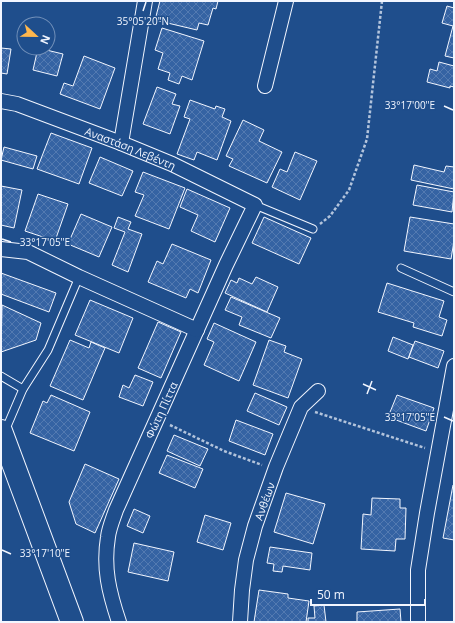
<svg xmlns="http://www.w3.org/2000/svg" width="455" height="623" font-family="'Open Sans',sans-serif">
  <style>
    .building { fill: url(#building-cross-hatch); stroke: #f2f6ff }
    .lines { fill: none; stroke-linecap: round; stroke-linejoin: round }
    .service-casing { stroke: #f2f6ff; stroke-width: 9 }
    .minor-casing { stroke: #f2f6ff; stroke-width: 16 }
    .primary-casing { stroke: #f2f6ff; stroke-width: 24 }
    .path { stroke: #b3c4dc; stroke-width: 2.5; stroke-dasharray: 3 2; stroke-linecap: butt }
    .service { stroke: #1f4e8c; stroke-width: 7 }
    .minor { stroke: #1f4e8c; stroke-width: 14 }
    .primary { stroke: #1f4e8c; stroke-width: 22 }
    .ticks { fill: none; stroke: #f2f6ff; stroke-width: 1.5 }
    .labels { text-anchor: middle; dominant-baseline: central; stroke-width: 3; stroke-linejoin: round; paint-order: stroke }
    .street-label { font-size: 11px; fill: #f2f6ff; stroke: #1f4e8c }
    .ticks-label { font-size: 10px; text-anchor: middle; fill: #f2f6ff; stroke: #1f4e8c; stroke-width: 3; stroke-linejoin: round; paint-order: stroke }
  </style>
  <defs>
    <pattern id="building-cross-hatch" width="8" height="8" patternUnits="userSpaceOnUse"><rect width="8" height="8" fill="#3563a3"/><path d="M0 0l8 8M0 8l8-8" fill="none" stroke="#537ab1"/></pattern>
  </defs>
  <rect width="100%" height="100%" fill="#1f4e8c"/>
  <!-- building -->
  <g class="building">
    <polygon points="160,1 218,1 216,9 213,8 208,25 199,23 197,30 155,20"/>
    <polygon points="447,6 454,8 454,58 445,56 453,26 442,23"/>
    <polygon points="162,28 204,41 192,80 182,76 179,84 168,80 170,73 158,69 163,53 155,50"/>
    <polygon points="1,48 11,49 7,74 1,73"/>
    <polygon points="38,48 63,54 57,76 33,70"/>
    <polygon points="84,56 115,68 100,109 60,94 64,83 73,86"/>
    <polygon points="439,62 454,66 454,87 450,86 450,88 427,82 430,69 437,71"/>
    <polygon points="157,87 176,94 172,104 180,106 170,134 143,124"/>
    <polygon points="190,100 215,109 216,106 225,109 222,117 231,121 217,160 197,152 194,160 177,154 190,119 184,117"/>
    <polygon points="243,120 264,130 259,141 282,152 267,183 229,166 233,159 226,156"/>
    <polygon points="51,133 92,148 79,184 37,169"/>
    <polygon points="4,147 37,156 33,169 1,160"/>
    <polygon points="295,152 317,161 300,200 272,187 280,169 287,172"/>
    <polygon points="100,157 133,171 122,196 89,183"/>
    <polygon points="414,165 444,172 446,166 454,167 454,189 411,180"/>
    <polygon points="143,172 185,188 169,229 135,216 144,195 135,192"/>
    <polygon points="417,185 454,192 452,212 413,205"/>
    <polygon points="1,186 22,190 14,228 1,225"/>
    <polygon points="187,189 230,208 215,242 191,231 198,215 180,207"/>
    <polygon points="38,194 68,204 55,241 25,231"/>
    <polygon points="81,214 112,227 99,257 68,244"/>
    <polygon points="118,217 131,222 128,229 142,234 128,272 112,265 125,232 114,228"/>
    <polygon points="264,217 311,238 299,264 252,243"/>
    <polygon points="410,217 454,224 454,241 451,259 404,251"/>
    <polygon points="172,244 211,260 198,293 190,289 186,298 148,282 157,261 163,264"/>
    <polygon points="1,273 56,293 49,312 1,294"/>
    <polygon points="256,277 278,287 267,312 225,293 231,280 237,283 239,278 252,284"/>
    <polygon points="387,283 444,301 439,317 447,320 442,336 413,327 414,323 378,312"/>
    <polygon points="231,297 280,318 271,338 239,325 242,317 225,310"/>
    <polygon points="90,300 133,318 119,353 75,335"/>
    <polygon points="2,305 41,323 36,340 1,352"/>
    <polygon points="158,322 181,332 161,378 138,368"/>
    <polygon points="214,323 256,342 239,381 204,365 214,342 207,339"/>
    <polygon points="393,337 413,345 408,359 388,351"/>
    <polygon points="70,340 89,348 91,342 105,348 83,400 50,386"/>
    <polygon points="269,340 286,346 284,352 302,359 288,398 253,385"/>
    <polygon points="415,341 444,351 438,368 409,357"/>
    <polygon points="135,375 153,382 143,406 119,397 123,385 129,388"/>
    <polygon points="255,393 287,407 279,425 247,411"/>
    <polygon points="51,395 90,412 74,451 30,433 43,401 47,403"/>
    <polygon points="397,395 434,408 426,431 388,417"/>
    <polygon points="236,420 273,434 265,455 229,441"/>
    <polygon points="174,435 208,449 200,466 167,451"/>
    <polygon points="167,455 203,469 195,488 159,473"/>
    <polygon points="85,464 119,479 95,533 76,524 69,502"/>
    <polygon points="453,485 454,485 454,540 443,538"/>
    <polygon points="286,493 325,504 313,544 274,532"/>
    <polygon points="372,498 400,499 400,508 406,508 405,539 396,539 395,551 361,549 363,514 371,515"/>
    <polygon points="134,509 150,516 143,533 127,526"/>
    <polygon points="205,515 231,523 223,550 197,542"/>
    <polygon points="134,543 174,552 168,581 128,572"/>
    <polygon points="270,547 312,553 310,570 283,566 282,572 273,571 274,564 267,563"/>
    <polygon points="259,590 288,594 288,598 309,601 306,622 254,622"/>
    <polygon points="324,605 326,622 308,622 308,618 315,618 314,606"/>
    <polygon points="400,609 401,622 357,622 357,612"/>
  </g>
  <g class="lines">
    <defs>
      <g id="service">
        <polyline points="255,205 313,229"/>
        <polyline points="401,268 454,292"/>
        <polyline points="1,376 23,389"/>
        <polyline points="5,431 23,389 48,350 79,277"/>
      </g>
      <g id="minor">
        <polyline points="265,86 286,1"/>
        <path id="s1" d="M1,101L17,104L121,143L172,164L255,205L226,265L116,510C113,519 109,528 108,537C103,568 109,592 119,622"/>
        <polyline points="121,143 145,1"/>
        <polyline points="1,249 28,252 79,277 197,330"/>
        <path id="s2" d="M240,622L242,590L246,560L255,526L276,467L301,407L318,391"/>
        <polyline points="418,622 418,570 427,513 454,366"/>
      </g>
      <polyline id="primary" points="1,431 72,622"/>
    </defs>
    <!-- service casing -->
    <use href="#service" class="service-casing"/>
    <!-- minor casing -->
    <use href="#minor" class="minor-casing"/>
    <!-- primary casing -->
    <use href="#primary" class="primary-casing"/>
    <!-- path -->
    <g class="path">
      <polyline points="320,224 330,216 349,190 367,139 382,1"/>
      <polyline points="315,412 425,448"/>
      <polyline points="170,425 224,451 262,465"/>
    </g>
    <!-- service -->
    <use href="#service" class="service"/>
    <!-- minor -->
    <use href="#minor" class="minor"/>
    <!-- primary -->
    <use href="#primary" class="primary"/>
  </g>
  <!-- ticks -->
  <path class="ticks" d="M143,11L146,2M444,106L453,110M2,239L11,242M363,384L376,390M367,394L372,381M444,417L453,421M2,550L11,554"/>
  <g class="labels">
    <!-- street labels -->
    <g class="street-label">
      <text stroke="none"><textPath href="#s1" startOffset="138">Αναστάση Λεβέντη</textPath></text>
      <text transform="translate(161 410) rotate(-65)">Φώτη Πίττα</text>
      <text stroke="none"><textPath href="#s2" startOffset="124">Ανθέων</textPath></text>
    </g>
  </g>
  <g class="ticks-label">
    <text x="143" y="25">35°05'20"N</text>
    <text x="410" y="109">33°17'00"E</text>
    <text x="45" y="246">33°17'05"E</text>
    <text x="410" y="421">33°17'05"E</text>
    <text x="45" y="557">33°17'10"E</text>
  </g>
  <!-- border -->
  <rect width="455" height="623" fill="none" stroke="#f2f6ff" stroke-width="4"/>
  <!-- north arrow -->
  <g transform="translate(36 36) rotate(112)"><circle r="19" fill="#1f4e8c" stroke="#7391ba"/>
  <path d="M0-3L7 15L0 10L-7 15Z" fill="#ffb74d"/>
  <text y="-6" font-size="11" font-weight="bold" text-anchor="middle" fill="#f2f6ff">N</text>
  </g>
  <!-- scale -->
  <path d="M311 599v6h114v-6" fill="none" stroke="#f2f6ff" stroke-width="2"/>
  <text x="317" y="599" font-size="12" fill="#f2f6ff" stroke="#1f4e8c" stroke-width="3" paint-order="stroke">50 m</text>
</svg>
